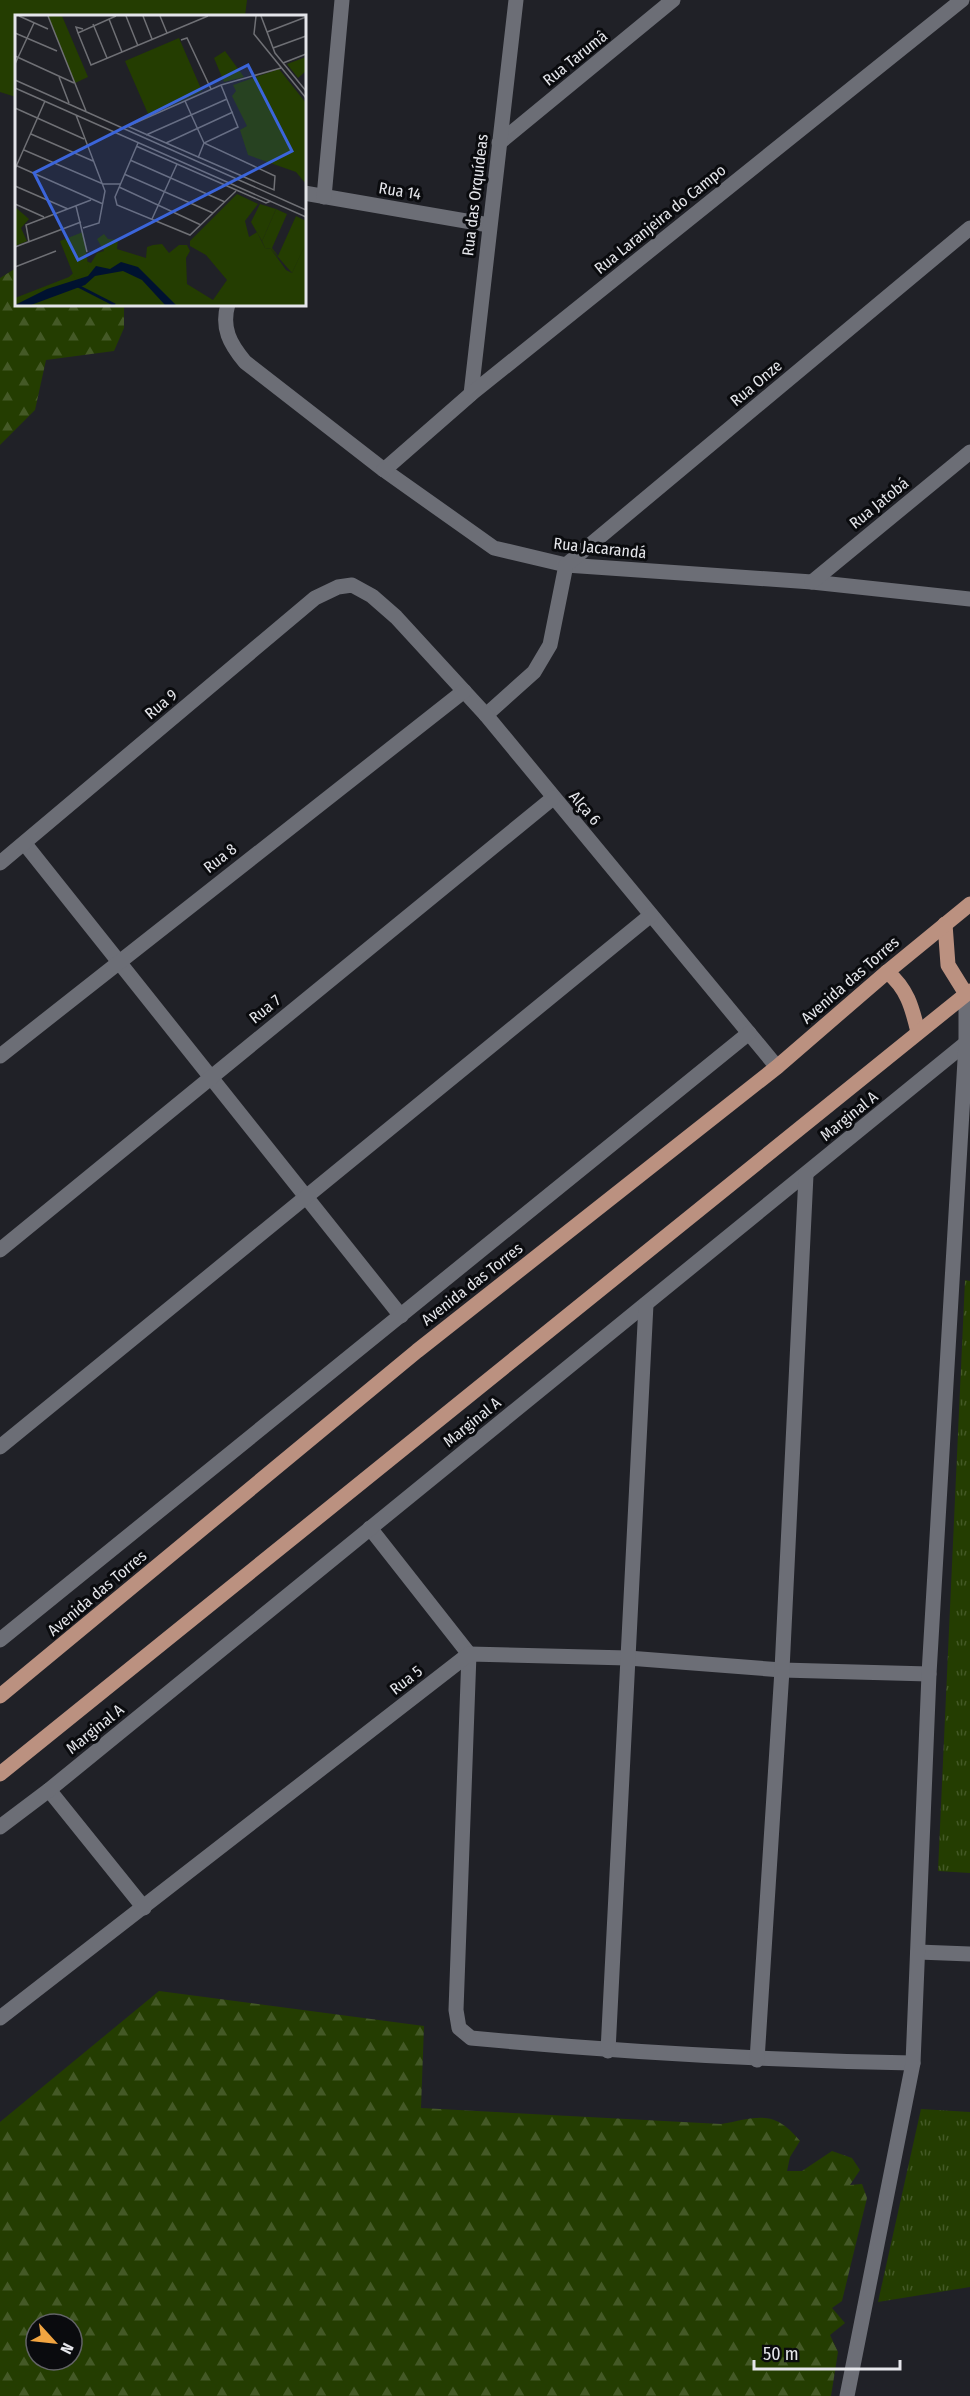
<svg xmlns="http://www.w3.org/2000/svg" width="970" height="2396" font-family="'Fira Sans Condensed',sans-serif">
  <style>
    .grass { fill: url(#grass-tufts) }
    .forest { fill: url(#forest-firs); fill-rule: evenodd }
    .garden { fill: #243d01 }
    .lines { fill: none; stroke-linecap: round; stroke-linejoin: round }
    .street { stroke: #6c6e76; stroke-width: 15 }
    .primary { stroke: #bb9180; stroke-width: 15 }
    .labels { text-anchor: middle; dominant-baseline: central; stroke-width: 6; stroke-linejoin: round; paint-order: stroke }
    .street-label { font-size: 16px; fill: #e5e6eb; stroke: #0a0b0e }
    .inset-river { fill: none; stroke: #001230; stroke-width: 3 }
    .inset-road { fill: none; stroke: #6f7075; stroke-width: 1.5 }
    .view { fill: #3b65db; fill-opacity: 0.15; stroke: #3b65db; stroke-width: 3 }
    .inset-edge { fill: none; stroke: #e5e6eb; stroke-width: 3 }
  </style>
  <defs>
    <pattern id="grass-tufts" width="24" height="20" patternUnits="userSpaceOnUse" patternTransform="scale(1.5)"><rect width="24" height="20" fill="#243d01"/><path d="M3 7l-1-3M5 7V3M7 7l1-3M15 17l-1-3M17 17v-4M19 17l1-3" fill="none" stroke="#445926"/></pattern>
    <pattern id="forest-firs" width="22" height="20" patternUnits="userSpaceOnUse" patternTransform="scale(1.5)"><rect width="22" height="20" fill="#243d01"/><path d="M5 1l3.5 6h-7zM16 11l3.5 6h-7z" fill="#445926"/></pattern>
  </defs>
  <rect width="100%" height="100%" fill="#202127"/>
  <!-- grass -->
  <g class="grass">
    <polygon points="965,1280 970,1281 970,1873 938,1871"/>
    <polygon points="921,2109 970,2112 970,2287 878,2302"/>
  </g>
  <!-- forest -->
  <g class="forest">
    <polygon points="16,268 16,304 124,305 124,328 114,351 46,360 35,410 0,445 0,278"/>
    <path d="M159,1991L424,2026L421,2108L721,2124C757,2118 773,2108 800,2141L790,2157L787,2171H802L832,2151L852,2158L860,2170L850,2185L862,2184L867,2198L842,2301L832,2308L845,2323L830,2335L838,2352L831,2396H0V2122ZM36,2324H72V2360H36Z"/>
  </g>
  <!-- garden -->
  <polygon class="garden" points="0,0 247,0 245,16 16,16 16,97 0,92"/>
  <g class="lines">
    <!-- street -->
    <g class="street">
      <polyline points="499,143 673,0"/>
      <polyline points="304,193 489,225"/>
      <polyline points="324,197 342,0"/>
      <path d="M228,304C221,328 230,344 245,362L384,470L494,548L566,565L812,582L970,599"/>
      <polyline points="471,394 516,0"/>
      <polyline points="384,470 471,394 962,0"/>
      <polyline points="812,582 970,452"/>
      <polyline points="486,715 534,672 550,645 566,565 970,228"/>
      <polyline points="25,844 401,1316"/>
      <polyline points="0,863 315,598 338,587 352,585 372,596 396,617 486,715 777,1067"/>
      <polyline points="0,1056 464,691"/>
      <polyline points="0,1250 553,798"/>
      <polyline points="0,1447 651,915"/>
      <path d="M370,1528L469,1654L456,2010L459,2028L471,2038C618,2052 765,2060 913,2063"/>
      <polyline points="0,1640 749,1033"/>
      <polyline points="49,1790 144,1908"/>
      <polyline points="0,1827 49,1790 966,1043"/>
      <polyline points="918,1952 970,1954"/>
      <polyline points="0,2018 469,1654 628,1658 782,1670 929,1674"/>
      <polyline points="608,2051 646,1304"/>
      <polyline points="757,2060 782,1670 806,1175"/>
      <polyline points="847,2396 913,2063 929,1674 966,1043 966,994"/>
    </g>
    <!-- primary -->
    <g class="primary">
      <polyline points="945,924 948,965 966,994"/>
      <path d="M887,972C907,988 912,1007 918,1032"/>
      <polyline points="0,1696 417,1351 777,1067 887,972 970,904"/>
      <polyline points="0,1774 970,991"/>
    </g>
  </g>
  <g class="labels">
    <!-- street labels -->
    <g class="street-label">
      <text transform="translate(575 58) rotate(-39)">Rua Tarumâ</text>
      <text transform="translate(400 191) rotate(9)">Rua 14</text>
      <text transform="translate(475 195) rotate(-83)">Rua das Orquídeas</text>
      <text transform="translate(660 219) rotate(-39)">Rua Laranjeira do Campo</text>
      <text transform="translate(756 383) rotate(-40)">Rua Onze</text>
      <text transform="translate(879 503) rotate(-39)">Rua Jatobá</text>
      <text transform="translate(600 548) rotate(6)">Rua Jacarandá</text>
      <text transform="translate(161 704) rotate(-40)">Rua 9</text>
      <text transform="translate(585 808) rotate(50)">Alça 6</text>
      <text transform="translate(220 858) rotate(-38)">Rua 8</text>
      <text transform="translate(850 980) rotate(-41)">Avenida das Torres</text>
      <text transform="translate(265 1009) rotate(-39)">Rua 7</text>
      <text transform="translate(849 1116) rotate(-39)">Marginal A</text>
      <text transform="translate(472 1284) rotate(-38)">Avenida das Torres</text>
      <text transform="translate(472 1422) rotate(-39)">Marginal A</text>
      <text transform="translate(97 1593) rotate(-40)">Avenida das Torres</text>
      <text transform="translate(406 1680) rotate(-38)">Rua 5</text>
      <text transform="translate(95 1729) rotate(-39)">Marginal A</text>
    </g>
  </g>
  <!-- overview -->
  <g transform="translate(15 15)">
    <rect width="291" height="291" fill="#202127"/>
    <path d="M33,1H47L73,62L60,68ZM164,23L187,76L134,101L110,46ZM210,36L229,62L209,67L199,43ZM261,194L272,199L257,233L263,241L281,201L291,206V229L277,258L256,234L250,233L247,226Z" fill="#243d01"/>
    <path d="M264,54L291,88V169L281,157L233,140L225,115L232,111L217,81L221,76L218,70ZM222,179L243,189L230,206L234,222L242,217L250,233L256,234L271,255L277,258L291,228V290H0V283L54,262L71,246L76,248L82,238L89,236L82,224L89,219L93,224L103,225L102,234L131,243L132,232L138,230L147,229L154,238L164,230H172L175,236L171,243L172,269L198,285L212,265L191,240L175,231V226ZM0,192L14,204L6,213L12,226L0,231Z" fill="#243d01"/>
    <path d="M291,42V56L283,63L272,49Z" fill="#243d01"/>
    <path d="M245,189L261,194L247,226L236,207ZM68,217L74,257L60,264L45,226Z" fill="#243d01"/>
    <path d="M106,247L123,252L161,290H150L127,265L108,256L80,261L70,270L16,290H0L32,274L73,261L81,251L95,254Z" fill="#001230"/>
    <path class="inset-river" d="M63,271L100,290"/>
    <path class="inset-road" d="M4,1L33,14M33,1L71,96M111,1L123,31M128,1L137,24M145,1L152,18M241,1L239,19L291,83M246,1L260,38L291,76M94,4L107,37M78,9L92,43M68,14L61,12L63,18L101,1M252,17L291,2M0,18L42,36M63,18L76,50L193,1M166,25L172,23L196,74M258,33L291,21M0,41L59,68M268,48L291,39M0,49L19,8M44,62L54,88M0,65L291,195M0,73L291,202M0,93L69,124M61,100L90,176L84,208L68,213M112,111L259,175L260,161L189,128L170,86M111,112L206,70L266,53M16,119L78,146M131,120L212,84M123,128L100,182L102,190L175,220L221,176M151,128L218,97M121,131L251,188L256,186M9,135L88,169H105M183,143L189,128L223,112L206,70M115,145L210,187M0,150L88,189M0,154L30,86M109,159L198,198M0,171L53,194M104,172L186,210M0,189L29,202M61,191L72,237M137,204L162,149M14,227L11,210L76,185M0,232L66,207M0,252L41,236"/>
    <path class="view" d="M233,50L277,136L63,245L19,158Z"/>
    <rect width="291" height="291" class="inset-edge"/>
  </g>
  <!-- north arrow -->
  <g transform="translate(54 2342) rotate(117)"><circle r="28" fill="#0a0b0e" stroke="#626366" stroke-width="1.5"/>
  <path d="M0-4.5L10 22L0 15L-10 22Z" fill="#f2a541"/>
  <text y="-9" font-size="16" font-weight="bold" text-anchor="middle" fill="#e5e6eb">N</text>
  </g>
  <!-- scale -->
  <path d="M754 2360v9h146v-9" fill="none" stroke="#e5e6eb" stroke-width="3"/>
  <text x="763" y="2360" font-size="18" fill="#e5e6eb" stroke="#0a0b0e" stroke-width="4.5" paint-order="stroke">50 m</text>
</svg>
